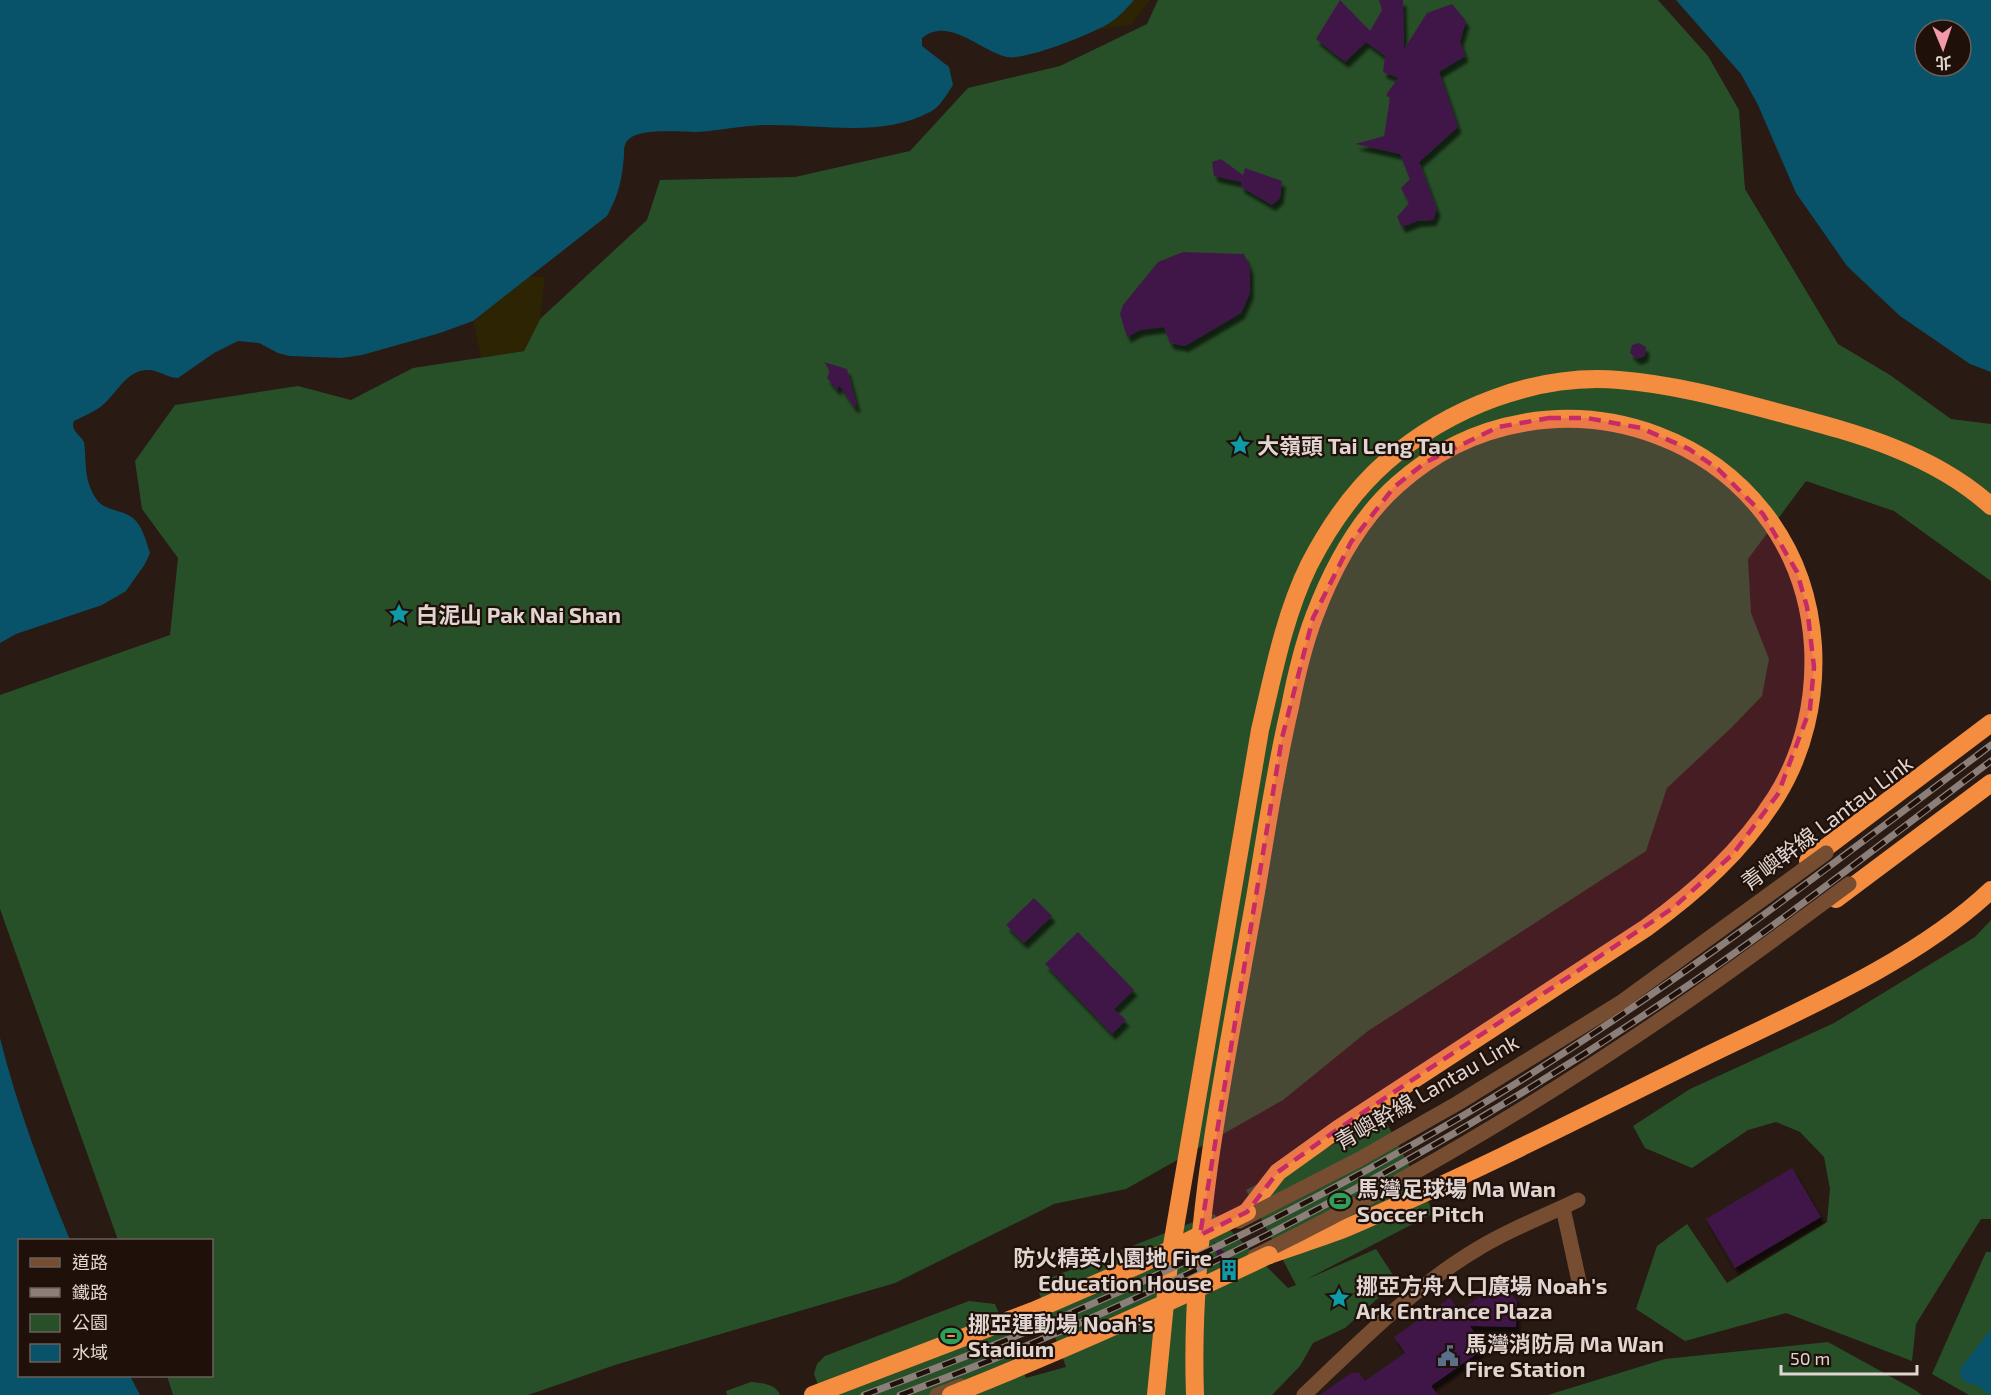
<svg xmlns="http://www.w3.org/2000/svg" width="1991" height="1395" font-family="'Exo 2','Noto Sans TC',sans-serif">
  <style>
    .green { fill: #285028 }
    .sand { fill: #2c2403 }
    .water { fill: #09536a; fill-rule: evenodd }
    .building { fill: #40194a; filter: url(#shadow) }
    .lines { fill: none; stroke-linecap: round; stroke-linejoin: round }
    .minor { stroke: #774d32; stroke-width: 15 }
    .motorway { stroke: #f48d3f; stroke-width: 18 }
    .rail-casing { stroke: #8c7f79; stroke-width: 7 }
    .rail { stroke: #1f100a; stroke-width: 4.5; stroke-dasharray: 14; stroke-linecap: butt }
    .minor-bridge { stroke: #774d32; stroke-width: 15 }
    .motorway-bridge { stroke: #f48d3f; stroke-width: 18 }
    .marked { fill: #c52b67; fill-opacity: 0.2; stroke: #c52b67; stroke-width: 4.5; stroke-dasharray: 12 8; stroke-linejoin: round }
    .labels { text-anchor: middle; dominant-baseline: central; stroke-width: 4.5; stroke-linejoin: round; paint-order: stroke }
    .poi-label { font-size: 22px; font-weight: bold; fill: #e0d5d1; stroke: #1f100a; text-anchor: start }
    .street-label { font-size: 22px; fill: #e0d5d1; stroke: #1f100a }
  </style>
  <defs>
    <filter id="shadow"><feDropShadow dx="3.5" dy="6" stdDeviation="1.5" flood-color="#0009"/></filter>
  </defs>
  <rect width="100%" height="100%" fill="#291a13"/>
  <!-- green -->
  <g class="green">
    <polygon points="1158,0 1658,0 1708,56 1739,110 1745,189 1838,344 1890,375 1951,419 1991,424 1991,581 1894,511 1806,481 1748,559 1751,613 1769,659 1762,696 1731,728 1667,788 1646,851 1368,1031 1283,1100 1126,1189 1054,1204 895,1283 615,1365 528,1395 173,1395 167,1376 212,1376 212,1240 118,1240 0,909 0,695 170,635 178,558 142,509 135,461 175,405 298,386 351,400 413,368 524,351 540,319 647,220 660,180 795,177 910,151 968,88 1060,66 1147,24"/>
    <polygon points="1991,920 1991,1219 1981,1219 1916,1324 1912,1361 1786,1313 1685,1341 1636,1309 1657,1246 1687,1224 1727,1283 1827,1222 1830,1189 1824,1157 1800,1132 1776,1122 1748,1130 1692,1168 1645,1148 1633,1126 1690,1089 1834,1023 1975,937"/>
    <polygon points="1384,1118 1434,1213 1305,1280 1376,1249 1397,1281 1345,1328 1313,1343 1300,1366 1272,1395 822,1395 814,1374 817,1364 825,1356 969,1301 995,1304 1026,1378 1066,1367 1037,1287 1042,1281 1214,1214 1288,1288 1296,1285 1246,1190"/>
    <polygon points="1986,1252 1991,1252 1991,1395 1969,1395 1932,1374"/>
    <polygon points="1828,1342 1915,1390 1922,1395 1548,1395 1665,1359"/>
    <path d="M751,1382C761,1383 776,1384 780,1395H727L726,1391Z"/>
  </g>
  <!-- sand -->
  <g class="sand">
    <polygon points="1134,0 1150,0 1131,25 1096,30 1121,14"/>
    <polygon points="529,276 545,277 540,319 524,351 481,357 473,321"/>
  </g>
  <!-- water -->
  <g class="water">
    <path d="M0,0H1134C1127,8 1120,16 1111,22C1095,33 1024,61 1007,57C980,51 949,16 922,38V46L949,67L953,85C947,94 940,107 930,112C882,138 821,124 768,125C744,125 720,131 696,132C680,132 641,128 629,139C624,143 624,149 624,155C622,180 619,194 607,216L473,321L440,333L362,355L341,358L289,356L278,353L259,343L238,341L214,353L178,378C167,378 158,369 146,370C125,371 115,397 99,408C91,413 82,417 74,421C70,430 80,435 84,442C87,464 83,480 97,500C104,510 120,510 130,516C142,523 146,541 150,553L145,564L126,591L102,605L16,634L0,643Z"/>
    <path d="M1676,0H1991V372L1970,364L1900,316L1847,266L1796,193L1758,105L1741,74ZM1925,30H1961V66H1925Z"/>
    <path d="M0,1038C17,1107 43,1175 70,1240H20V1376H130L140,1395H0Z"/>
    <polygon points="1991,1329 1991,1395 1990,1395 1978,1386 1966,1382 1961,1378 1960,1369"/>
  </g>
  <!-- building -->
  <g class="building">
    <polygon points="1340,0 1370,31 1382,10 1379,0 1403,0 1404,49 1427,13 1452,4 1466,21 1460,41 1465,56 1439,72 1458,127 1419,162 1437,210 1433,220 1417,221 1402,227 1397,217 1409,203 1401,188 1410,179 1400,154 1355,144 1384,136 1390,98 1386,95 1398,78 1383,72 1385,56 1366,42 1345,62 1316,39"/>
    <polygon points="1221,159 1243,175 1245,168 1282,181 1280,198 1272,205 1241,187 1241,182 1214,176 1212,162"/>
    <polygon points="1183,252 1244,254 1250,268 1250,293 1241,313 1185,346 1170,343 1164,327 1140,330 1127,337 1120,314 1123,305 1158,262"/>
    <polygon points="1639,343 1646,347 1645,356 1637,359 1630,353 1632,345"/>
    <polygon points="824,362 847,369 857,406 854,407 839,385 837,390 827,378 830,371"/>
    <polygon points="1034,898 1052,916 1024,943 1006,925"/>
    <polygon points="1078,932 1134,990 1114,1009 1126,1020 1112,1034 1045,964"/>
    <polygon points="1792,1168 1821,1217 1735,1268 1706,1219"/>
    <polygon points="1213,1241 1232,1260 1220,1265"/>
    <polygon points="1501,1281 1517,1301 1516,1327 1470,1326 1485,1348 1431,1386 1438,1395 1320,1395 1351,1373 1359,1373 1365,1381 1405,1353 1394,1337 1450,1298 1460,1311"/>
  </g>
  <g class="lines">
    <!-- minor -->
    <g class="minor">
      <polyline points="1563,1208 1580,1286"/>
      <path d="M1304,1395C1359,1343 1413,1287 1479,1248C1510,1229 1545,1216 1578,1200"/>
    </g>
    <!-- motorway -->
    <g class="motorway">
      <polyline points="1808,861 1991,723"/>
      <polyline points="1836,899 1991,783"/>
      <path d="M1269,1255C1294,1246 1321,1238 1346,1228C1464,1177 1579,1119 1694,1062C1791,1014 1913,964 1991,890"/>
      <path d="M1156,1395L1169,1263L1260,730C1273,675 1284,616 1309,565C1328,528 1354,490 1386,462C1448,408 1536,373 1619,380C1670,384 1720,397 1769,410C1847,431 1929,450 1991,506"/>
      <path d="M1195,1395C1189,1228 1226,1062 1255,898C1266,834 1275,770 1290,707C1296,676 1303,646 1314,617C1332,569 1359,519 1397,485C1550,347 1800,437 1813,646C1816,699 1804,752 1776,797C1742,851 1697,891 1646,928L1338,1129L1278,1172L1247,1212"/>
    </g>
    <defs>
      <g id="rail">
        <path d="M864,1395C1072,1319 1274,1227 1464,1115C1649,1005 1820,874 1991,745"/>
        <path d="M900,1395C1172,1295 1428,1161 1668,999C1779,925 1884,841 1991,761"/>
      </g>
    </defs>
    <!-- rail casing -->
    <use href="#rail" class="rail-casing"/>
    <!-- rail -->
    <use href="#rail" class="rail"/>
    <!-- minor-bridge -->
    <g class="minor-bridge">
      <polyline points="1239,1221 1358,1160 1458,1103 1620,1003 1826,853"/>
      <path d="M1255,1256C1401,1185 1542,1101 1676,1009C1735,969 1792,926 1849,884"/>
      <polyline points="937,1395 961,1386"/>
    </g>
    <!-- motorway-bridge -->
    <g class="motorway-bridge">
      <polyline points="813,1395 1033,1311 1141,1264 1247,1212"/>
      <path d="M951,1395C1059,1352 1164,1305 1269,1255"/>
    </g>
  </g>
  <!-- marked area -->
  <path class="marked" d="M1549,418H1587L1641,428L1689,449L1718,469L1763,514L1797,572L1807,607L1814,667L1810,709L1778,794L1733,854L1673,908L1338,1129L1278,1172L1247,1212L1200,1235L1282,738L1313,618L1351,542L1394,487L1426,462L1498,427Z"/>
  <!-- icons -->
  <defs>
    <symbol id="sight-bare" viewBox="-9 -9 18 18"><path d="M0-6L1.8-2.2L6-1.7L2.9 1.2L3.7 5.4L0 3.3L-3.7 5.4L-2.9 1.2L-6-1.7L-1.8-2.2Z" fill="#0f9aa8" stroke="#1f100a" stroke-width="2.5" paint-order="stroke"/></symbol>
    <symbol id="stadium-bare" viewBox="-9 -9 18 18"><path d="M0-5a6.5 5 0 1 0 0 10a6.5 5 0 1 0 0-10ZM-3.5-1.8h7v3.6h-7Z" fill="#2e9e5b" stroke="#1f100a" stroke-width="2.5" paint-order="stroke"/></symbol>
    <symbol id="building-bare" viewBox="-9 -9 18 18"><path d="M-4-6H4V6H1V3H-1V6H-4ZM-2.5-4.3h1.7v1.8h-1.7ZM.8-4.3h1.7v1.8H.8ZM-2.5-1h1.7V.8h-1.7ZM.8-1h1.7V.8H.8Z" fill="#0f9aa8" stroke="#1f100a" stroke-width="2.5" paint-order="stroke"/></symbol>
    <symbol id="civic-bare" viewBox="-9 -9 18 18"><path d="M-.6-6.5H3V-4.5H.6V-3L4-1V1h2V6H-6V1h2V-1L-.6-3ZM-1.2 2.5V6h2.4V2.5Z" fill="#5c6f8a" stroke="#1f100a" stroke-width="2.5" paint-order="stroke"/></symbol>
  </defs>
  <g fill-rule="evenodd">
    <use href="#sight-bare" x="1225" y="430" width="30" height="30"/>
    <use href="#sight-bare" x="384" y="599" width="30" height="30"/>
    <use href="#stadium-bare" x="1325" y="1186" width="30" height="30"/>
    <use href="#building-bare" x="1214" y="1255" width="30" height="30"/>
    <use href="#sight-bare" x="1324" y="1283" width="30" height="30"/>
    <use href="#stadium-bare" x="936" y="1321" width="30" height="30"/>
    <use href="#civic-bare" x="1433" y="1341" width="30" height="30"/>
  </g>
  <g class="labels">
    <!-- poi labels -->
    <g class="poi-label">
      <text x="1257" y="445">大嶺頭 Tai Leng Tau</text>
      <text x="416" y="614">白泥山 Pak Nai Shan</text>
      <text x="1357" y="1188">馬灣足球場 Ma Wan<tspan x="1357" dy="25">Soccer Pitch</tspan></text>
      <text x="1212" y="1257" text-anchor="end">防火精英小園地 Fire<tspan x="1212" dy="25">Education House</tspan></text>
      <text x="1356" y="1285">挪亞方舟入口廣場 Noah's<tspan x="1356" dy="25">Ark Entrance Plaza</tspan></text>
      <text x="968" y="1323">挪亞運動場 Noah's<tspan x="968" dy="25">Stadium</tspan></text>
      <text x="1465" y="1343">馬灣消防局 Ma Wan<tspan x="1465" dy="25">Fire Station</tspan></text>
    </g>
    <!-- street labels -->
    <g class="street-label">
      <text transform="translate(1826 822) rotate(-37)">青嶼幹線 Lantau Link</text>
      <text transform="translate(1426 1091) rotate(-30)">青嶼幹線 Lantau Link</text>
    </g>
  </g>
  <!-- legend -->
  <rect x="18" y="1239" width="195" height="138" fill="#1f100a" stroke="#6c5f5a" stroke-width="1.5"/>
  <rect x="30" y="1258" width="30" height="9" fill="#774d32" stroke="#6c5f5a" stroke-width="1.5"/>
  <text x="72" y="1269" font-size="18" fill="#e0d5d1">道路</text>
  <rect x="30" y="1288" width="30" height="9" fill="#8c7f79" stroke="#6c5f5a" stroke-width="1.5"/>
  <text x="72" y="1299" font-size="18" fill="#e0d5d1">鐵路</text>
  <rect x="30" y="1314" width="30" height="18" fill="#285028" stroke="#6c5f5a" stroke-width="1.5"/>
  <text x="72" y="1329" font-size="18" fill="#e0d5d1">公園</text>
  <rect x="30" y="1344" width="30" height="18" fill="#09536a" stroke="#6c5f5a" stroke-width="1.5"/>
  <text x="72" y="1359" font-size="18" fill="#e0d5d1">水域</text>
  <!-- north arrow -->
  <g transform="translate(1943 48) rotate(178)"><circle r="28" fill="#1f100a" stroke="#6c5f5a" stroke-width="1.5"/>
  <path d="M0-4.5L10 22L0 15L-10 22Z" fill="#f39aa9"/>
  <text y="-9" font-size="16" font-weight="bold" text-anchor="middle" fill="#e0d5d1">北</text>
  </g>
  <!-- scale -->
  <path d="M1781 1365v9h136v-9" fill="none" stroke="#e0d5d1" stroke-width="3"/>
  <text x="1790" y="1365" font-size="18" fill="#e0d5d1" stroke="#1f100a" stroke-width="4.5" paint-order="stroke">50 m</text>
</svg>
